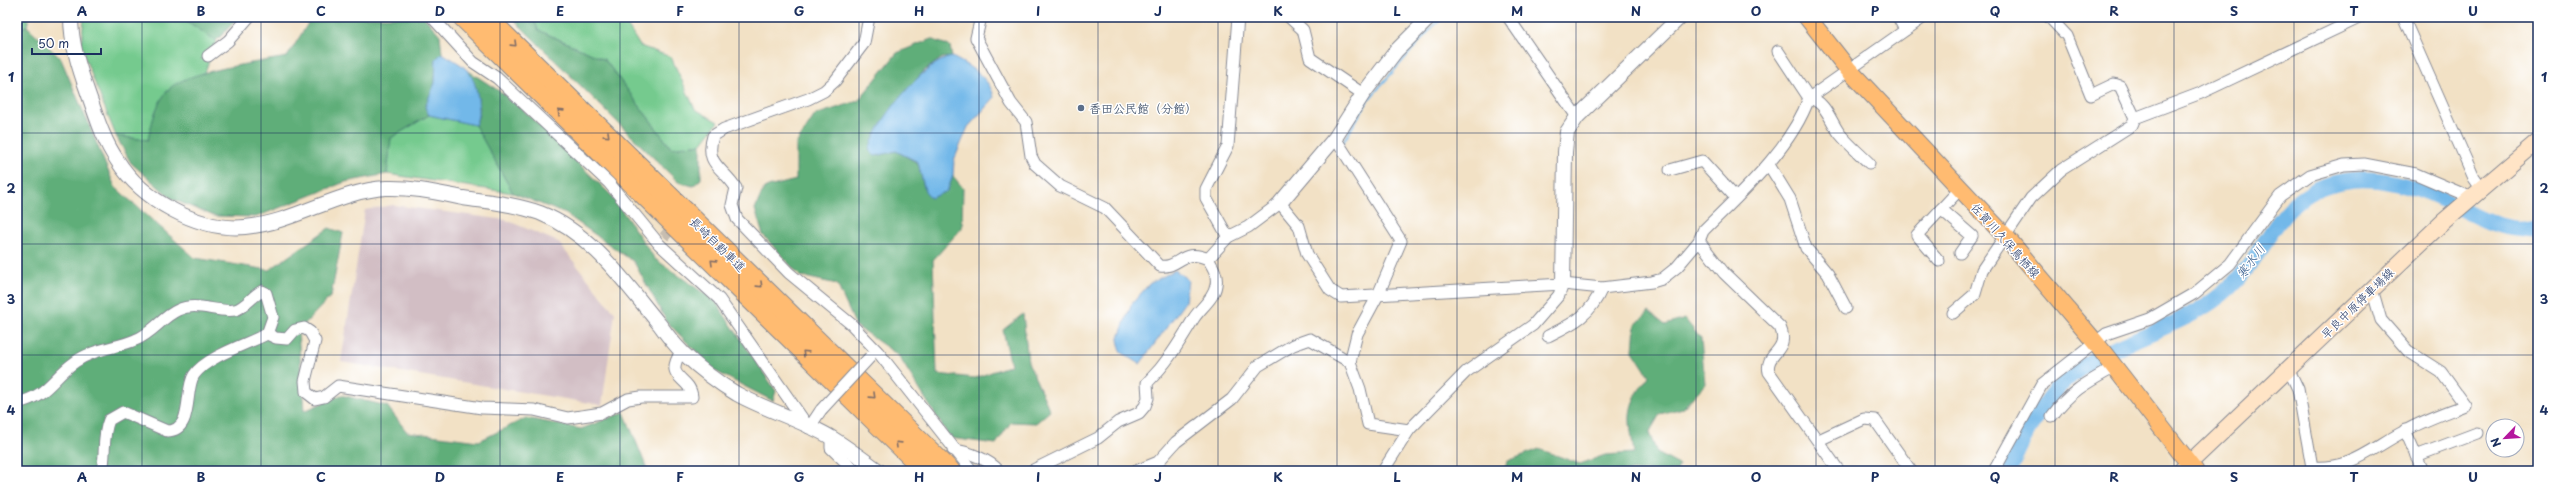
<svg xmlns="http://www.w3.org/2000/svg" width="2555" height="488" font-family="'Playpen Sans','Klee One',sans-serif">
  <style>
    .industrial { fill: #d2bec4 }
    .green { fill: #74ca8e; stroke: #487c76 }
    .forest { fill: #5fae79; stroke: #3d6e6c }
    .water { fill: #72b8e9; stroke: #4674a4 }
    .lines { fill: none; stroke-linecap: round; stroke-linejoin: round }
    .stream { stroke: #72b8e9; stroke-width: 2.5 }
    .river { stroke: #72b8e9; stroke-width: 16 }
    .minor-tunnel { stroke: #c7bdb0; stroke-width: 11; stroke-dasharray: 11 5.5; stroke-linecap: butt }
    .minor-casing { stroke: #868892; stroke-width: 13 }
    .tertiary-casing { stroke: #868892; stroke-width: 16 }
    .secondary-casing { stroke: #868892; stroke-width: 18 }
    .primary-casing { stroke: #868892; stroke-width: 19 }
    .motorway-casing { stroke: #868892; stroke-width: 22 }
    .minor { stroke: #fff; stroke-width: 11 }
    .tertiary { stroke: #fff; stroke-width: 14 }
    .secondary { stroke: #ffe4c6; stroke-width: 16 }
    .primary { stroke: #ffbb71; stroke-width: 17 }
    .motorway { stroke: #ffbb71; stroke-width: 20 }
    .minor-bridge-casing { stroke: #868892; stroke-width: 13; stroke-linecap: butt }
    .minor-bridge { stroke: #fff; stroke-width: 11 }
    .oneway { stroke: #826e67 }
    .grid { fill: none; stroke: #1b2f5e; stroke-width: 1; stroke-opacity: 0.55 }
    .service-dot { fill: #5c6f8a; stroke: #fff; stroke-width: 1.5 }
    .labels { text-anchor: middle; dominant-baseline: central; stroke-width: 3; stroke-linejoin: round; paint-order: stroke }
    .service-label { font-size: 12px; font-weight: bold; fill: #4e5e75; stroke: #fff; text-anchor: start }
    .street-label { font-size: 12px; fill: #1b2f5e; stroke: #fff }
    .water-label { font-size: 13px; font-style: italic; fill: #395f8f; stroke: #fff }
    .neatline { fill: none; stroke: #1b2f5e; stroke-width: 1.5 }
    .grid-label { font-size: 13px; text-anchor: middle; font-weight: bold; fill: #1b2f5e }
  </style>
  <rect width="100%" height="100%" fill="#fff"/>
  <filter id="ink" filterUnits="userSpaceOnUse"><feTurbulence type="fractalNoise" baseFrequency=".025" numOctaves="2"/><feDisplacementMap in="SourceGraphic" scale="8" xChannelSelector="R" yChannelSelector="G"/><feConvolveMatrix kernelMatrix="1 2 1 2 8 2 1 2 1" color-interpolation-filters="sRGB"/></filter>
  <filter id="wash" filterUnits="userSpaceOnUse"><feTurbulence type="fractalNoise" baseFrequency=".012" numOctaves="4" result="noise"/><feDisplacementMap in="SourceGraphic" scale="16" xChannelSelector="R" yChannelSelector="G"/><feGaussianBlur stdDeviation="0.9" result="paint"/><feColorMatrix in="noise" values="0 0 0 0 0 0 0 0 0 0 0 0 0 0 0 0 0 1.4 0 .05"/><feComposite in="paint" operator="in"/></filter>
  <g filter="url(#wash)">
    <rect width="100%" height="100%" fill="#f2e1c5"/>
    <!-- industrial -->
    <polygon class="industrial" points="393,205 506,220 558,242 615,313 602,405 341,362 365,210"/>
    <!-- green -->
    <g class="green">
      <polygon points="17,17 29,17 27,26 17,29"/>
      <polygon points="84,17 181,17 216,41 205,72 170,89 156,110 148,140 116,136 81,48"/>
      <polygon points="533,17 622,17 640,46 671,57 695,109 718,122 701,144 671,148 605,60 538,30"/>
      <polygon points="429,115 475,125 513,193 387,174 391,138"/>
    </g>
    <!-- forest -->
    <g class="forest">
      <polygon points="181,17 239,17 216,41"/>
      <path d="M312,17H424L440,35L442,53L436,59L435,83L425,107L429,115L391,138L387,174L345,182L256,217L214,216L172,199L131,163L116,136L148,140C152,122 156,103 169,89C186,71 260,62 287,57Z"/>
      <polygon points="511,17 533,17 538,30 605,60 671,148 701,144 701,179 693,186 678,182"/>
      <polygon points="27,26 61,59 115,187 195,258 269,270 329,228 343,233 331,296 298,331 304,411 341,395 387,406 407,432 479,441 526,418 581,429 624,412 648,471 17,471 17,29"/>
      <polygon points="931,39 950,46 952,57 942,58 925,70 906,91 884,120 875,156 896,151 918,163 925,191 947,191 953,176 963,188 962,228 933,260 937,374 975,378 1011,365 1003,330 1023,314 1028,362 1050,411 1036,423 1011,422 996,444 950,438 898,355 856,326 837,284 800,276 763,235 755,209 764,188 796,180 796,144 815,115 858,101 897,53"/>
      <path d="M467,70L513,100L612,196L655,259L715,301L776,391L773,401L715,371L667,322L634,262L566,214L513,193L475,125C485,106 475,88 467,70Z"/>
      <path d="M1649,312L1665,325L1685,319L1701,339L1705,384L1683,408L1660,414L1649,433L1657,453L1679,465L1677,471H1555L1545,467L1537,471H1503L1508,461L1539,449L1580,464L1605,455L1634,453C1629,415 1624,409 1649,376L1633,351L1635,325Z"/>
    </g>
    <!-- water -->
    <g class="water">
      <path d="M442,53C450,58 460,63 466,69C478,80 482,112 475,125L429,115L425,107L435,83L436,59Z"/>
      <path d="M952,57C968,65 991,78 994,98L968,127L954,160L953,176L947,191L931,198L925,191L918,162L896,151L875,156L869,150C876,123 924,60 952,57Z"/>
      <polygon points="1175,270 1188,280 1185,302 1140,364 1121,352 1118,340 1131,305 1149,284"/>
    </g>
    <g class="lines">
      <!-- stream -->
      <polyline class="stream" points="1342,144 1368,100 1433,26 1444,17"/>
      <!-- river -->
      <path class="river" d="M2009,471C2022,439 2041,402 2067,379C2115,336 2185,331 2231,286C2272,247 2276,193 2344,181C2375,175 2414,186 2441,199C2459,207 2477,218 2495,224C2509,229 2524,229 2538,231"/>
    </g>
  </g>
  <g filter="url(#ink)">
    <g class="lines">
      <!-- minor-tunnel -->
      <polyline class="minor-tunnel" points="664,237 695,200"/>
      <defs>
        <g id="minor">
          <polyline points="432,17 473,62 497,78 609,183 659,244 719,299 809,428 821,410"/>
          <path d="M869,17L864,43L835,81L824,91L808,99L724,129L713,136C704,165 723,167 736,188L732,205L737,219L789,273L851,324L878,352L972,471"/>
          <path d="M981,17L976,38L1011,103L1026,122L1031,156L1035,164L1060,186L1105,208L1160,266C1179,269 1182,247 1208,259C1213,267 1218,275 1216,285C1214,299 1201,307 1194,318C1179,343 1168,362 1147,383L1148,398L1145,406L1139,413L1118,422L1098,438L1031,471"/>
          <polyline points="1289,17 1303,30 1310,58 1363,94"/>
          <polyline points="1508,17 1577,117"/>
          <polyline points="1898,17 1905,30"/>
          <polyline points="2049,17 2067,36 2091,95 2114,84 2120,86 2135,118 2201,93 2361,17"/>
          <polyline points="2403,17 2474,178 2481,188"/>
          <path d="M1778,51L1809,98C1826,101 1831,123 1840,134C1849,145 1860,154 1869,163"/>
          <polyline points="208,56 228,41 249,17"/>
          <polyline points="1335,138 1401,241 1378,295 1357,334 1350,362 1360,389 1368,424 1409,430"/>
          <polyline points="1769,165 1790,199 1806,248 1828,274 1846,308"/>
          <polyline points="1670,170 1702,161 1736,198"/>
          <polyline points="1941,209 1972,236 1960,253"/>
          <polyline points="1228,237 1206,198 1206,189 1228,146 1238,17"/>
          <path d="M1699,241L1724,273L1780,327C1791,351 1764,353 1769,372L1839,471"/>
          <path d="M1208,259L1228,237L1248,227L1280,203L1299,226L1307,254L1330,290L1341,297L1563,284L1602,288L1652,282L1662,279L1677,267L1699,241L1703,231C1740,194 1791,149 1809,98L1924,17"/>
          <polyline points="1939,261 1917,235 1960,189"/>
          <polyline points="1953,313 1975,294 1982,270 2031,198 2061,170 2132,125 2135,118"/>
          <path d="M267,334L276,338L287,339L295,330L304,328L310,332L315,341L305,381L306,392L315,399L324,397L338,386L482,408L534,410L568,418L602,413L628,399L641,397H692C690,375 663,380 681,352"/>
          <path d="M1548,336C1574,323 1590,316 1602,288"/>
          <path d="M2288,368L2298,389L2312,467C2353,470 2371,448 2405,431C2424,420 2445,413 2465,405L2441,372L2408,351L2381,320L2372,289"/>
          <path d="M17,403C48,396 52,378 75,362C93,349 116,348 135,340C152,334 162,317 178,310C197,301 216,313 235,310C246,307 252,296 262,291L266,293L273,317L267,334C247,344 206,357 194,375C184,390 194,431 167,431L123,412L109,420C102,436 106,454 102,471"/>
          <path d="M2052,416C2070,391 2088,382 2115,367"/>
          <polyline points="2405,430 2423,471"/>
          <polyline points="831,437 831,448 855,471"/>
          <polyline points="1819,440 1864,419 1875,420 1911,471"/>
          <path d="M953,450C967,451 990,460 999,471"/>
          <polyline points="2416,456 2477,433"/>
          <polyline points="1136,471 1158,462 1176,442 1232,399 1258,366 1293,345 1310,339 1350,362"/>
          <polyline points="1383,471 1409,430 1466,372 1533,325 1559,295 1563,284"/>
          <polyline points="1994,471 2042,384 2106,334 2150,319 2195,293 2230,264 2280,196 2310,175 2344,165 2364,164 2416,174 2470,197"/>
        </g>
        <g id="tertiary">
          <path d="M71,17C71,43 79,68 88,93C96,115 103,140 117,160C142,200 198,231 245,227C294,223 337,191 386,188C412,187 438,193 463,198C489,202 515,204 540,213C593,234 625,283 660,325C667,335 675,345 683,353C699,368 718,383 737,394C768,411 802,420 832,438C848,448 864,460 879,471"/>
          <polyline points="1280,203 1335,138 1363,94 1396,51 1430,17"/>
          <polyline points="1563,284 1565,152 1567,132 1577,117 1680,17"/>
        </g>
        <polyline id="secondary" points="2181,471 2444,221 2538,141"/>
        <polyline id="primary" points="1807,17 1848,69 2006,237 2095,342 2195,471"/>
        <g id="motorway">
          <polyline points="463,17 926,471"/>
          <polyline points="486,17 950,471"/>
        </g>
      </defs>
      <!-- minor casing -->
      <use href="#minor" class="minor-casing"/>
      <!-- tertiary casing -->
      <use href="#tertiary" class="tertiary-casing"/>
      <!-- secondary casing -->
      <use href="#secondary" class="secondary-casing"/>
      <!-- primary casing -->
      <use href="#primary" class="primary-casing"/>
      <!-- motorway casing -->
      <use href="#motorway" class="motorway-casing"/>
      <!-- minor -->
      <use href="#minor" class="minor"/>
      <!-- tertiary -->
      <use href="#tertiary" class="tertiary"/>
      <!-- secondary -->
      <use href="#secondary" class="secondary"/>
      <!-- primary -->
      <use href="#primary" class="primary"/>
      <!-- motorway -->
      <use href="#motorway" class="motorway"/>
      <defs>
        <polyline id="minor-bridge" points="821,410 870,357"/>
      </defs>
      <!-- minor-bridge casing -->
      <use href="#minor-bridge" class="minor-bridge-casing"/>
      <!-- minor-bridge -->
      <use href="#minor-bridge" class="minor-bridge"/>
    </g>
    <!-- one-way arrows -->
    <defs><path id="oneway-chevron" d="M-2-3.5L2.5 0L-2 3.5" fill="none" stroke-width="1.6" stroke-linecap="round" stroke-linejoin="round"/></defs>
    <g class="oneway">
      <use href="#oneway-chevron" transform="translate(514 44) rotate(44)"/>
      <use href="#oneway-chevron" transform="translate(560 112) rotate(-136)"/>
      <use href="#oneway-chevron" transform="translate(607 135) rotate(44)"/>
      <use href="#oneway-chevron" transform="translate(713 262) rotate(-136)"/>
      <use href="#oneway-chevron" transform="translate(760 285) rotate(44)"/>
      <use href="#oneway-chevron" transform="translate(805 353) rotate(-136)"/>
      <use href="#oneway-chevron" transform="translate(873 396) rotate(44)"/>
      <use href="#oneway-chevron" transform="translate(898 444) rotate(-136)"/>
    </g>
  </g>
  <!-- grid -->
  <path class="grid" d="M142,17V471M261,17V471M381,17V471M500,17V471M620,17V471M739,17V471M859,17V471M979,17V471M1098,17V471M1218,17V471M1337,17V471M1457,17V471M1576,17V471M1696,17V471M1816,17V471M1935,17V471M2055,17V471M2174,17V471M2294,17V471M2413,17V471M17,133H2538M17,244H2538M17,355H2538"/>
  <!-- markers -->
  <circle class="service-dot" cx="1081" cy="108" r="4"/>
  <g class="labels">
    <!-- service labels -->
    <g class="service-label">
      <text x="1089" y="108">香田公民館（分館）</text>
    </g>
    <!-- street labels -->
    <g class="street-label">
      <text transform="translate(2006 240) rotate(48)">佐賀川久保鳥栖線</text>
      <text transform="translate(718 244) rotate(44)">長崎自動車道</text>
      <text transform="translate(2357 303) rotate(-44)">早良中原停車場線</text>
    </g>
    <!-- water labels -->
    <g class="water-label">
      <text transform="translate(2250 261) rotate(-53)">寒水川</text>
    </g>
  </g>
  <!-- margin -->
  <rect width="2555" height="488" fill="none" stroke="#fff" stroke-width="44"/>
  <!-- north arrow -->
  <g transform="translate(2505 438) rotate(245)"><circle r="19" fill="#ffffff" stroke="#a4acbf"/>
  <path d="M0-3L7 15L0 10L-7 15Z" fill="#b5179e"/>
  <text y="-6" font-size="11" font-weight="bold" text-anchor="middle" fill="#1b2f5e">N</text>
  </g>
  <!-- scale -->
  <path d="M32 48v6h69v-6" fill="none" stroke="#1b2f5e" stroke-width="2"/>
  <text x="38" y="48" font-size="12" fill="#1b2f5e" stroke="#ffffff" stroke-width="3" paint-order="stroke">50 m</text>
  <rect x="22" y="22" width="2511" height="444" class="neatline"/>
  <g class="grid-label">
    <text x="82" y="16">A</text>
    <text x="201" y="16">B</text>
    <text x="321" y="16">C</text>
    <text x="440" y="16">D</text>
    <text x="560" y="16">E</text>
    <text x="680" y="16">F</text>
    <text x="799" y="16">G</text>
    <text x="919" y="16">H</text>
    <text x="1038" y="16">I</text>
    <text x="1158" y="16">J</text>
    <text x="1278" y="16">K</text>
    <text x="1397" y="16">L</text>
    <text x="1517" y="16">M</text>
    <text x="1636" y="16">N</text>
    <text x="1756" y="16">O</text>
    <text x="1875" y="16">P</text>
    <text x="1995" y="16">Q</text>
    <text x="2114" y="16">R</text>
    <text x="2234" y="16">S</text>
    <text x="2354" y="16">T</text>
    <text x="2473" y="16">U</text>
    <text x="11" y="82">1</text>
    <text x="2544" y="82">1</text>
    <text x="11" y="193">2</text>
    <text x="2544" y="193">2</text>
    <text x="11" y="304">3</text>
    <text x="2544" y="304">3</text>
    <text x="11" y="415">4</text>
    <text x="2544" y="415">4</text>
    <text x="82" y="482">A</text>
    <text x="201" y="482">B</text>
    <text x="321" y="482">C</text>
    <text x="440" y="482">D</text>
    <text x="560" y="482">E</text>
    <text x="680" y="482">F</text>
    <text x="799" y="482">G</text>
    <text x="919" y="482">H</text>
    <text x="1038" y="482">I</text>
    <text x="1158" y="482">J</text>
    <text x="1278" y="482">K</text>
    <text x="1397" y="482">L</text>
    <text x="1517" y="482">M</text>
    <text x="1636" y="482">N</text>
    <text x="1756" y="482">O</text>
    <text x="1875" y="482">P</text>
    <text x="1995" y="482">Q</text>
    <text x="2114" y="482">R</text>
    <text x="2234" y="482">S</text>
    <text x="2354" y="482">T</text>
    <text x="2473" y="482">U</text>
  </g>
</svg>
